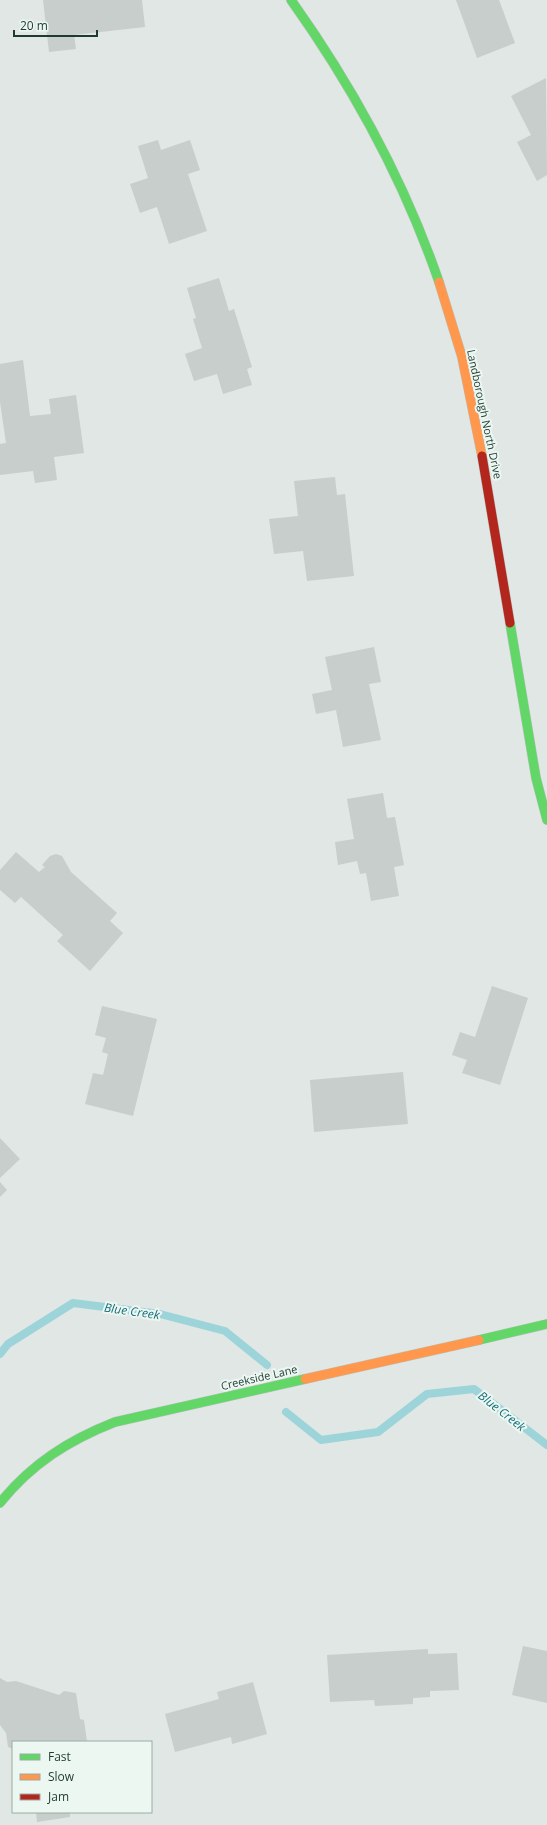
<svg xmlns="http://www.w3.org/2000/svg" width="547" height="1825" font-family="'Open Sans',sans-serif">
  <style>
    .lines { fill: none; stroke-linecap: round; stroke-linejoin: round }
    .stream { stroke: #9cd4da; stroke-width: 8 }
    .building { fill: #c7cecb }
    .fast-casing { stroke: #b9c4bf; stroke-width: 10 }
    .slow-casing { stroke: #b9c4bf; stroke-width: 10 }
    .jam-casing { stroke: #b9c4bf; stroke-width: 10 }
    .fast { stroke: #63d668; stroke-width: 9 }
    .slow { stroke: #ff974d; stroke-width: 9 }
    .jam { stroke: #b3261e; stroke-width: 9 }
    .labels { text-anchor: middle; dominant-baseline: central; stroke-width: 4; stroke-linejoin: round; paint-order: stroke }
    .street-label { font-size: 11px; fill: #1e3b31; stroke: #edf7f2 }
    .water-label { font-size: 12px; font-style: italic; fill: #146f7a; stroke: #edf7f2 }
  </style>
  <rect width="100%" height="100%" fill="#e0e7e4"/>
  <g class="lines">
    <!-- stream -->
    <g class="stream">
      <polyline points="0,1354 8,1344 73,1303 160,1314 225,1331 267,1365"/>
      <polyline points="286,1412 321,1440 378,1432 427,1394 474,1389 547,1445"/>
    </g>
  </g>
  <!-- building -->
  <g class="building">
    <polygon points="43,0 142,0 145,27 74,35 76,49 49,52"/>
    <polygon points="456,0 499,0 515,43 477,58"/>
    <polygon points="546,78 547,175 537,181 517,142 531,135 511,96"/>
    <polygon points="158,140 161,150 190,140 200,170 188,174 207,231 169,244 157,207 140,213 130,184 148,178 138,146"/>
    <polygon points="219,278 229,311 234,309 252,367 247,369 252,385 223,394 217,374 194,381 185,354 202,348 193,319 196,318 187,288"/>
    <polygon points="23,360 30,416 51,414 49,399 76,395 84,453 54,457 57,480 35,483 33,471 0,475 0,444 6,443 0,402 0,364"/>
    <polygon points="335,477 337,495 345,494 354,576 307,581 303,551 274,554 269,519 298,516 294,481"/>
    <polygon points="374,647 381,682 369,684 381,740 343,747 336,710 316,714 312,694 332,690 325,657"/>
    <polygon points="383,793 387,818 395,817 404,865 394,867 399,896 371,901 366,873 360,874 357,861 338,865 335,842 354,839 347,799"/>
    <polygon points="16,852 39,872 45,867 42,865 50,856 56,854 62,856 71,872 117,913 110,921 123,933 90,971 57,941 63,935 21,897 15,903 0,890 0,870"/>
    <polygon points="492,986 528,998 500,1085 462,1073 467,1060 452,1055 460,1032 475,1037"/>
    <polygon points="102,1006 157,1019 133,1116 85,1104 93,1073 103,1075 108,1054 102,1052 106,1038 95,1035"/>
    <polygon points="403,1072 408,1124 314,1132 310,1080"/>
    <polygon points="0,1138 20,1159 0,1178"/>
    <polygon points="0,1182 7,1190 0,1197"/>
    <polygon points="523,1646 547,1651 547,1703 512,1695"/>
    <polygon points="428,1649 428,1654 457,1653 459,1690 430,1691 430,1697 413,1698 413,1704 375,1706 374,1700 330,1702 327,1655"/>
    <polygon points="0,1678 7,1682 16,1681 59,1695 64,1691 76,1693 80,1719 84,1720 87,1742 13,1742 13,1749 8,1747 6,1733 0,1725"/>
    <polygon points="253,1682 267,1734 232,1744 231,1737 175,1752 165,1714 219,1699 217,1692"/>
    <polygon points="36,1812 70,1812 70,1817 37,1822"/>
  </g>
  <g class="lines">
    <defs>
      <g id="fast">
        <path d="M291,0C353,87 404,180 439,282"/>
        <polyline points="510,623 536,778 547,820"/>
        <polyline points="479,1340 547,1324"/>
        <path d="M0,1503C31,1464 69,1440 115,1422L305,1379"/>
      </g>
      <g id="slow">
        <polyline points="439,282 462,357 482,456"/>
        <polyline points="305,1379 479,1340"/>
      </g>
      <polyline id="jam" points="482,456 510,623"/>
    </defs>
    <!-- fast casing -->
    <use href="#fast" class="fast-casing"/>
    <!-- slow casing -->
    <use href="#slow" class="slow-casing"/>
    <!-- jam casing -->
    <use href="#jam" class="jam-casing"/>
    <!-- fast -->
    <use href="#fast" class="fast"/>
    <!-- slow -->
    <use href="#slow" class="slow"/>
    <!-- jam -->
    <use href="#jam" class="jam"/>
  </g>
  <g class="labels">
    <!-- street labels -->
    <g class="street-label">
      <text transform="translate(485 414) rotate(78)">Landborough North Drive</text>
      <text transform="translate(259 1377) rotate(-13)">Creekside Lane</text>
    </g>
    <!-- water labels -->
    <g class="water-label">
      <text transform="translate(132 1311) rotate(8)">Blue Creek</text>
      <text transform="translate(502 1411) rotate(38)">Blue Creek</text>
    </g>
  </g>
  <!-- legend -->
  <rect x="12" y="1741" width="140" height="72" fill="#edf7f2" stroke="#9aaca5"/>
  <rect x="20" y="1754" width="20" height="6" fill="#63d668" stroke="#9aaca5"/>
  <text x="48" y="1761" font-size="12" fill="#1e3b31">Fast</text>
  <rect x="20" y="1774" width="20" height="6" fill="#ff974d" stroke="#9aaca5"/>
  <text x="48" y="1781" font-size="12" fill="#1e3b31">Slow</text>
  <rect x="20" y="1794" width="20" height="6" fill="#b3261e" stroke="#9aaca5"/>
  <text x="48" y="1801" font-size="12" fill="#1e3b31">Jam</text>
  <!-- scale -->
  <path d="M14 30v6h83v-6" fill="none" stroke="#1e3b31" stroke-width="2"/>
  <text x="20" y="30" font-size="12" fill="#1e3b31" stroke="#edf7f2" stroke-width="3" paint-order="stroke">20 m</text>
</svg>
